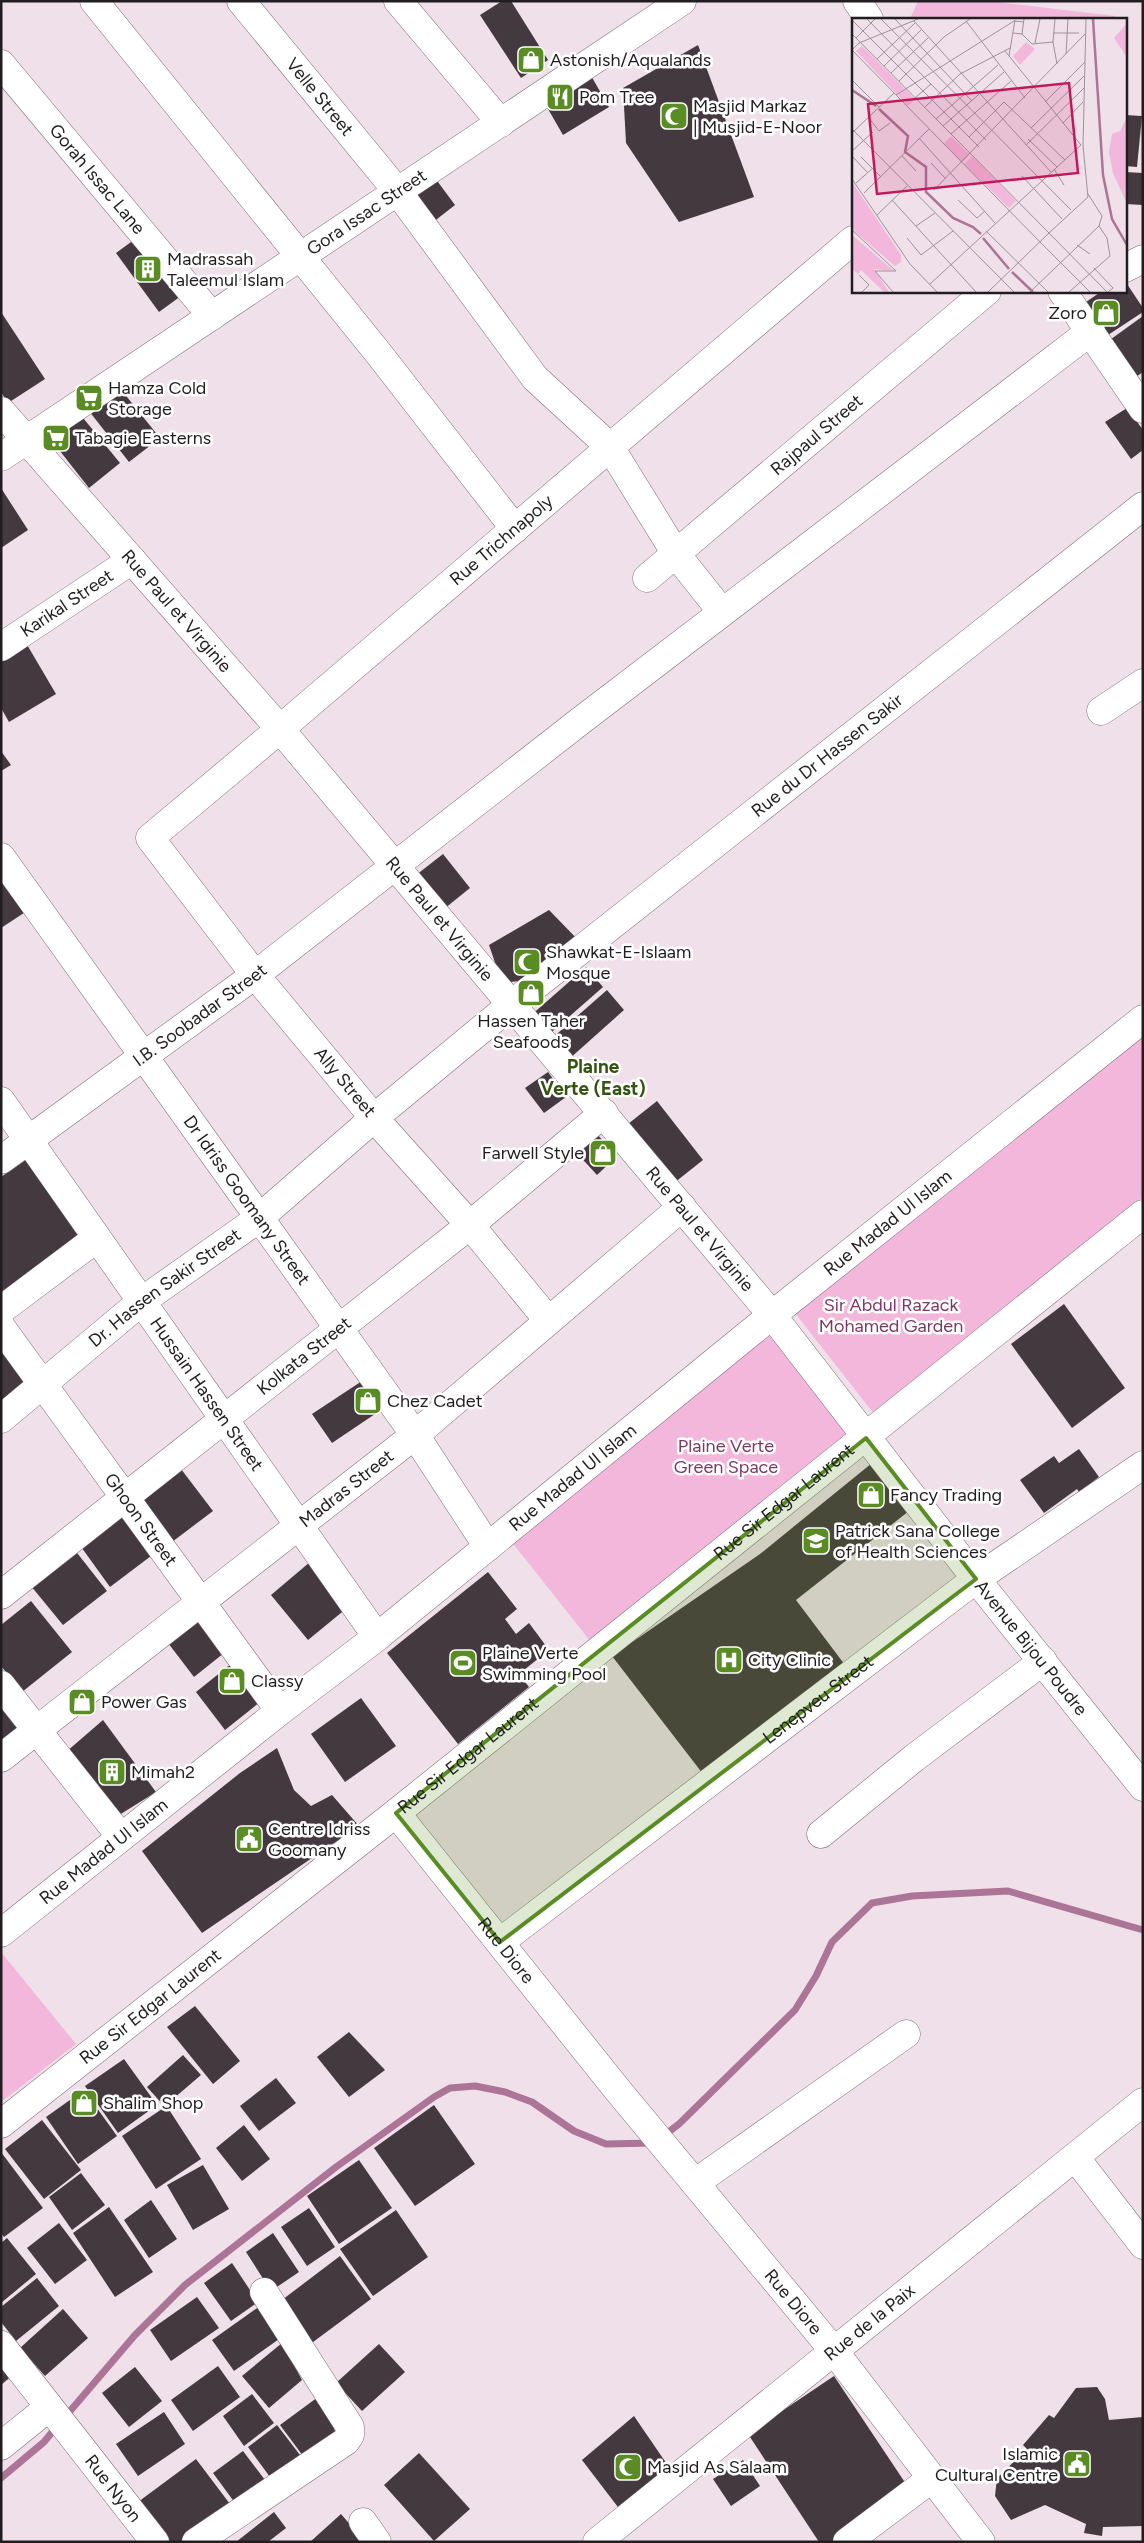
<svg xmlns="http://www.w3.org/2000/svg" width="1144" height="2543" font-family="Figtree,sans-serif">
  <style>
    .green { fill: #f2b7da }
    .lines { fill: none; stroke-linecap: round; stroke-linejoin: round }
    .stream { stroke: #ac7496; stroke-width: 7 }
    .building { fill: #453940 }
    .minor-casing { stroke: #7b6e76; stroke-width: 29 }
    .major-casing { stroke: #7b6e76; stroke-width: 29 }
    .minor { stroke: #fff; stroke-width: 28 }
    .major { stroke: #fff; stroke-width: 28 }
    .marked { fill: #598c23; fill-opacity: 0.2; stroke: #598c23; stroke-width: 4; stroke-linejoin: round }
    .labels { text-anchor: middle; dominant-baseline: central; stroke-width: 5; stroke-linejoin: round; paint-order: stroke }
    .poi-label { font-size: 18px; fill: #221d20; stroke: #fff; text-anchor: start }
    .street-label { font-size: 18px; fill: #221d20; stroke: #fff }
    .park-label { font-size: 18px; fill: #7d3765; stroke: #fff }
    .neighbourhood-label { font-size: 19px; font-weight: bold; fill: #345512; stroke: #fff }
    .inset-river { fill: none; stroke: #ac7496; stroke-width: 2.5 }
    .inset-road { fill: none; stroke: #9d9299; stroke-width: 1 }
    .view { fill: #c2185b; fill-opacity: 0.15; stroke: #c2185b; stroke-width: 2.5 }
    .inset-edge { fill: none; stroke: #221d20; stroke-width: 2.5 }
  </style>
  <rect width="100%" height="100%" fill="#efe0e9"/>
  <!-- green -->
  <g class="green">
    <polygon points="918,1 988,1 1115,16 1113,19 910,19"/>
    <polygon points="1143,1030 1143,1197 875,1415 791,1308"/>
    <polygon points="776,1329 860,1436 595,1647 511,1541"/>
    <polygon points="1,1952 76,2044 1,2102"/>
  </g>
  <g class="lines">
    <!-- stream -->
    <g class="stream">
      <polyline points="662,2137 679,2124 795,2010 816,1976 832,1942 872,1903 912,1896 1008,1891 1143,1930"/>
      <polyline points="65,2417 135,2335 185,2285 336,2167 434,2097 450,2088 475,2086 505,2092 532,2102 574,2131 606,2144 653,2143"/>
      <polyline points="1,2478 44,2442 58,2425"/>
    </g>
  </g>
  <!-- building -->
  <g class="building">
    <polygon points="502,1 511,1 548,60 521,78 480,15"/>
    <polygon points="698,45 754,197 679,222 626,143 623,88"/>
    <polygon points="590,74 609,107 563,135 544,102"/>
    <polygon points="1125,115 1142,116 1137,167 1125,166"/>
    <polygon points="1125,172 1143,173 1143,205 1125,204"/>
    <polygon points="435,178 455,205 432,223 412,197"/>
    <polygon points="142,234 181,296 159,312 116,253"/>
    <polygon points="1125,281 1143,308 1143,312 1108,335 1086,302 1102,291 1125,291"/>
    <polygon points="1,312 45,379 8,403 1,392"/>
    <polygon points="1143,316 1143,372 1133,379 1107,342"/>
    <polygon points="119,387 160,438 129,462 89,411"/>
    <polygon points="1127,408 1143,430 1143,450 1131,459 1105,422"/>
    <polygon points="79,413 120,463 89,488 49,437"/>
    <polygon points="1,488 28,530 1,548"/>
    <polygon points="26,643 56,694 9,722 1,708 1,658"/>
    <polygon points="1,751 11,765 1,771"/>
    <polygon points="443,854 470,888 439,913 411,879"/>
    <polygon points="1,868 30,909 1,928"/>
    <polygon points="549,910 582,944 538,979 502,983 489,945"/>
    <polygon points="586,967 603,987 546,1037 529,1017"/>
    <polygon points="607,990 624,1010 568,1060 550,1040"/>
    <polygon points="548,1072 566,1097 544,1113 525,1088"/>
    <polygon points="657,1101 703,1160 674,1183 628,1124"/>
    <polygon points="596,1133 617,1156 597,1175 576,1152"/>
    <polygon points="33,1155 91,1237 1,1301 1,1177"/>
    <polygon points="1064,1304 1125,1388 1072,1428 1011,1344"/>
    <polygon points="1,1341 31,1379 1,1402"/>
    <polygon points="362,1381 381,1410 332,1443 312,1414"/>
    <polygon points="1079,1449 1099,1477 1079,1492 1077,1489 1044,1513 1020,1480 1054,1456 1059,1463"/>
    <polygon points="877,1459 909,1511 796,1600 845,1665 703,1774 612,1656 760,1554"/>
    <polygon points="181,1469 213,1511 172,1542 141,1499"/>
    <polygon points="119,1514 151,1556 110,1587 79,1544"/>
    <polygon points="74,1549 107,1591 63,1625 31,1586"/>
    <polygon points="310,1562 347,1608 308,1640 271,1595"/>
    <polygon points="488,1572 517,1609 505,1619 516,1634 529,1623 549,1650 519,1674 529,1687 458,1744 387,1653"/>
    <polygon points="31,1601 72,1652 22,1692 1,1666 1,1625"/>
    <polygon points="200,1611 229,1649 194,1677 165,1639"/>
    <polygon points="231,1664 260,1702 225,1730 196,1692"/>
    <polygon points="361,1698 396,1746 345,1782 311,1734"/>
    <polygon points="1,1700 24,1734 1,1750"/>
    <polygon points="103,1720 156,1792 116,1817 66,1752"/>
    <polygon points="277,1748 294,1790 311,1806 332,1795 359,1826 202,1933 142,1851 240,1773"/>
    <polygon points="195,2006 240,2061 213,2084 167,2027"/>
    <polygon points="349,2032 385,2070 349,2097 317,2057"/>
    <polygon points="183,2055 201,2075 166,2105 201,2159 156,2189 122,2136 165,2107 147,2087"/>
    <polygon points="124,2059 157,2105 118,2133 85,2086"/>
    <polygon points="276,2078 296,2103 259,2131 240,2106"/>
    <polygon points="84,2090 117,2136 78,2164 46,2117"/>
    <polygon points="434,2105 475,2164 415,2206 374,2148"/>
    <polygon points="42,2120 81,2170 44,2199 5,2149"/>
    <polygon points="244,2125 270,2159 242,2181 216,2148"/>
    <polygon points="1,2152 43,2208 4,2237 1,2233"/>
    <polygon points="359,2160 392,2208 339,2244 307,2196"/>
    <polygon points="203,2165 229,2209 193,2230 167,2185"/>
    <polygon points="81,2173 105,2205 72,2230 49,2197"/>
    <polygon points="151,2200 177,2239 149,2258 124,2220"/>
    <polygon points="109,2207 153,2272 115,2297 73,2233"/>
    <polygon points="309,2208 335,2247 307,2266 281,2227"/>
    <polygon points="396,2210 428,2257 373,2296 340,2249"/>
    <polygon points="59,2223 87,2260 55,2284 27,2248"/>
    <polygon points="273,2233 299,2272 271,2291 246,2252"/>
    <polygon points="7,2238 36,2274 1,2303 1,2243"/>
    <polygon points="340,2256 371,2299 309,2345 278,2303"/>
    <polygon points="232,2263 258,2302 231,2321 204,2283"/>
    <polygon points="37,2278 59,2306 16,2341 1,2322 1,2307"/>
    <polygon points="197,2297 219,2328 171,2361 150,2330"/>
    <polygon points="260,2306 282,2337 234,2371 212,2340"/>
    <polygon points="63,2309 88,2338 45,2376 20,2348"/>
    <polygon points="282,2343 302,2380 269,2408 242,2376"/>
    <polygon points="379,2344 405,2372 362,2411 336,2383"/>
    <polygon points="1,2355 14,2374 1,2385"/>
    <polygon points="218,2366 240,2397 193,2431 171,2400"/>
    <polygon points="135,2367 162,2401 129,2427 102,2393"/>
    <polygon points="834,2376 910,2490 833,2542 819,2542 748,2434"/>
    <polygon points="1097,2387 1105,2399 1109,2420 1143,2417 1143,2526 1103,2527 1102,2536 1084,2533 1086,2524 1045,2505 1011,2520 995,2496 997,2478 1027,2449 1023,2445 1049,2415 1054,2418 1076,2388"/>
    <polygon points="252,2394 274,2423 244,2446 223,2416"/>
    <polygon points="318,2397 334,2424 336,2441 309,2464 280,2425"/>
    <polygon points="164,2412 185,2444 138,2476 116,2444"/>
    <polygon points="634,2416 673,2473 624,2515 582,2460"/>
    <polygon points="277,2425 300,2455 270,2477 248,2447"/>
    <polygon points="243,2451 265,2480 235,2503 213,2473"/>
    <polygon points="419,2453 470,2509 434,2541 384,2485"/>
    <polygon points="196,2459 233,2508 187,2542 167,2542 138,2502"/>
    <polygon points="743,2460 760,2486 731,2506 713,2479"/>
    <polygon points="274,2512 286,2528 268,2542 236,2542"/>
    <polygon points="341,2514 365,2542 310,2542"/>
  </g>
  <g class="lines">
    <defs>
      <g id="minor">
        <polyline points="94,1 379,354 515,529"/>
        <path id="s1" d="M241,1L398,192L535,378L610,447L676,554L722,612"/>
        <polyline points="398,1 501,123"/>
        <polyline points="857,1 869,19"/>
        <path id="s2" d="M1,64L212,316"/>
        <polyline points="1125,268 1143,259"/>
        <polyline points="1062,291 1143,409"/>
        <path id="s3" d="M1,411L280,729L772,1315L976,1579L1143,1787"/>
        <path id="s4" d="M1,457L682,1"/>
        <path id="s5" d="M647,578L987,291"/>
        <path id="s6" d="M1,647L132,560"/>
        <polyline points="1101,711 1143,683"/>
        <path id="s7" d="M1,857L415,1435L488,1547"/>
        <path id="s8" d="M1,1101L377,1637"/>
        <path id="s9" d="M1,1160L255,975L579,722L1091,331"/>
        <polyline points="1,1310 97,1238"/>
        <path id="s10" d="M548,1320L470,1225L374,1118L255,975L150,838L280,729L853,240"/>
        <path id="s11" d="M1,1327L280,1711"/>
        <path id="s12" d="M1,1419L142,1301L258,1219L374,1118L512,1004L1143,506"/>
        <path id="s13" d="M1,1595L470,1225L604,1113"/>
        <polyline points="1,1685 121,1837"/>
        <path id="s14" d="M1,1758L415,1435L682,1207"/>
        <path id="s15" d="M396,1813L616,2088L834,2351L981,2542"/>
        <polyline points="821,1834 914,1758 1043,1661"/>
        <path id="s16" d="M500,1942L976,1579L1143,1465"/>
        <polyline points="1075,2157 1143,2245"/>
        <polyline points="695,2183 906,2034"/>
        <path id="s17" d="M1,2345L155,2542"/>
        <polyline points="1,2446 49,2407"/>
        <polyline points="363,2522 377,2542"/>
        <polyline points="196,2542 346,2441 350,2435 350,2427 264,2292"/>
        <path id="s18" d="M597,2542L1143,2102"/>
        <polyline points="847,2542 931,2479"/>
      </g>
      <g id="major">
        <path id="s19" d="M1,1933L280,1711L377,1637L772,1315L1143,1019"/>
        <path id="s20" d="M1,2124L396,1813L1143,1214"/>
      </g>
    </defs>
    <!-- minor casing -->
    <use href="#minor" class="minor-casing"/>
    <!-- major casing -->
    <use href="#major" class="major-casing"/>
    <!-- minor -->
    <use href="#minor" class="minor"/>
    <!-- major -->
    <use href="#major" class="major"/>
  </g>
  <!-- marked area -->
  <path class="marked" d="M866,1438L976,1579L500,1942L396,1813Z"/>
  <!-- icons -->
  <defs>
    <symbol id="shop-square" viewBox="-11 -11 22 22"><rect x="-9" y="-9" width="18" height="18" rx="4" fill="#598c23" stroke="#fff"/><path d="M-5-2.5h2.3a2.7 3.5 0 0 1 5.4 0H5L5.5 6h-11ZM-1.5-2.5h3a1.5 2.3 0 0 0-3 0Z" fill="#fff"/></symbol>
    <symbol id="restaurant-square" viewBox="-11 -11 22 22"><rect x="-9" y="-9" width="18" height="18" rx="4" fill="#598c23" stroke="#fff"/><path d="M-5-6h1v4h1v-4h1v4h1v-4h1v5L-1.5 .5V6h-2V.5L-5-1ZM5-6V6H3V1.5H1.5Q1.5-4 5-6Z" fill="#fff"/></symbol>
    <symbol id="mosque-square" viewBox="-11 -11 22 22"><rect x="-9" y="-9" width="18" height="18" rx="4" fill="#598c23" stroke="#fff"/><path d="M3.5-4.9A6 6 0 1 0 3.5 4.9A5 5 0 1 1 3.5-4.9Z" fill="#fff"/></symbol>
    <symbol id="building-square" viewBox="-11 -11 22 22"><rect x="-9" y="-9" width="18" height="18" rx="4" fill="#598c23" stroke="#fff"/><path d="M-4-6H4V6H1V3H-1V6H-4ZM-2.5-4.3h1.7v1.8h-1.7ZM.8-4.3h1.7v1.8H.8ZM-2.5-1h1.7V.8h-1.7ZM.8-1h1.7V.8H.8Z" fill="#fff"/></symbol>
    <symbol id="supermarket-square" viewBox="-11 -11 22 22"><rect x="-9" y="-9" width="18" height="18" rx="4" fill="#598c23" stroke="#fff"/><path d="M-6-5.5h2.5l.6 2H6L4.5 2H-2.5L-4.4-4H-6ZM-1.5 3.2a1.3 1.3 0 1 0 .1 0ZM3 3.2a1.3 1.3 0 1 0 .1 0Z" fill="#fff"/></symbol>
    <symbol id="university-square" viewBox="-11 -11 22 22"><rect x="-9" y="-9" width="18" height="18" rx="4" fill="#598c23" stroke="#fff"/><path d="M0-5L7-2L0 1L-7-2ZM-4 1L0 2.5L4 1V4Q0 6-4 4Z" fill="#fff"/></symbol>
    <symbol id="hospital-square" viewBox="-11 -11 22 22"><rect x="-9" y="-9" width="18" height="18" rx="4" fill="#598c23" stroke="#fff"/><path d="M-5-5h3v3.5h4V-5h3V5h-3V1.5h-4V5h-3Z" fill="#fff"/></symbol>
    <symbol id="stadium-square" viewBox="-11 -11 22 22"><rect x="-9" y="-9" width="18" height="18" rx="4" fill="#598c23" stroke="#fff"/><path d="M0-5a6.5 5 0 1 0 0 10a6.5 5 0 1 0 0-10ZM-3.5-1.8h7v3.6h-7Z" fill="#fff"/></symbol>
    <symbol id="civic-square" viewBox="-11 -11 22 22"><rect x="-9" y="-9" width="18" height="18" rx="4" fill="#598c23" stroke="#fff"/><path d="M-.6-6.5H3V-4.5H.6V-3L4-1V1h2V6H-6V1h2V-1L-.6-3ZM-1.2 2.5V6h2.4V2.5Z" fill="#fff"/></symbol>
  </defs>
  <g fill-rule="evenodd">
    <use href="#shop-square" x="515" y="44" width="32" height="32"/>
    <use href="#restaurant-square" x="544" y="81" width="32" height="32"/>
    <use href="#mosque-square" x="658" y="100" width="32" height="32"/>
    <use href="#building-square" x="132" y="253" width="32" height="32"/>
    <use href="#shop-square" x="1090" y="297" width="32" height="32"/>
    <use href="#supermarket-square" x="73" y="382" width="32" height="32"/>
    <use href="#supermarket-square" x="40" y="422" width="32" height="32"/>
    <use href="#mosque-square" x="511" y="946" width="32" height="32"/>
    <use href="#shop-square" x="515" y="977" width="32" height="32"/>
    <use href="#shop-square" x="587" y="1137" width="32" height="32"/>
    <use href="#shop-square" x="352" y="1385" width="32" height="32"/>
    <use href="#shop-square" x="855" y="1479" width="32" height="32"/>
    <use href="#university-square" x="800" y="1525" width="32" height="32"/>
    <use href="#hospital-square" x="713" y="1644" width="32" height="32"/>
    <use href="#stadium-square" x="447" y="1647" width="32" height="32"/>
    <use href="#shop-square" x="216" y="1665" width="32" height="32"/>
    <use href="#shop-square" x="66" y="1686" width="32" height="32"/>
    <use href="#building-square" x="96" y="1756" width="32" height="32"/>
    <use href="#civic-square" x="233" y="1823" width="32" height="32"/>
    <use href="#shop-square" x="68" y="2087" width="32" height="32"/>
    <use href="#civic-square" x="1061" y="2448" width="32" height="32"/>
    <use href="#mosque-square" x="612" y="2451" width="32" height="32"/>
  </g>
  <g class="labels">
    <!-- poi labels -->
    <g class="poi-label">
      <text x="550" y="60">Astonish/Aqualands</text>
      <text x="579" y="97">Pom Tree</text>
      <text x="693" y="106">Masjid Markaz<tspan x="693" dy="21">| Musjid-E-Noor</tspan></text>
      <text x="167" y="259">Madrassah<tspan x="167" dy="21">Taleemul Islam</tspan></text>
      <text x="1087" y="313" text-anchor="end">Zoro</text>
      <text x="108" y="388">Hamza Cold<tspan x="108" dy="21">Storage</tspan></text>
      <text x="75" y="438">Tabagie Easterns</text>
      <text x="546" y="952">Shawkat-E-Islaam<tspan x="546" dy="21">Mosque</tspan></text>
      <text x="531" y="1021" text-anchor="middle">Hassen Taher<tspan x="531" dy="21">Seafoods</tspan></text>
      <text x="584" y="1153" text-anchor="end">Farwell Style</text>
      <text x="387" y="1401">Chez Cadet</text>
      <text x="890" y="1495">Fancy Trading</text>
      <text x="835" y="1531">Patrick Sana College<tspan x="835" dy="21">of Health Sciences</tspan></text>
      <text x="482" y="1653">Plaine Verte<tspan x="482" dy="21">Swimming Pool</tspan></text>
      <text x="748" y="1660">City Clinic</text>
      <text x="251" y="1681">Classy</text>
      <text x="101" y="1702">Power Gas</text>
      <text x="131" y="1772">Mimah2</text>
      <text x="268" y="1829">Centre Idriss<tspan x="268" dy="21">Goomany</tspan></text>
      <text x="103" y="2103">Shalim Shop</text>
      <text x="1058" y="2454" text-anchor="end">Islamic<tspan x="1058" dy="21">Cultural Centre</tspan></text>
      <text x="647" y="2467">Masjid As Salaam</text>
    </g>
    <!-- street labels -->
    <g class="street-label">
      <text stroke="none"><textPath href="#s1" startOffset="124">Velle Street</textPath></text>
      <text stroke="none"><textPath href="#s2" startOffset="150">Gorah Issac Lane</textPath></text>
      <text stroke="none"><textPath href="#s4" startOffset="440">Gora Issac Street</textPath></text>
      <text stroke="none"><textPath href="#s5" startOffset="222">Rajpaul Street</textPath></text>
      <text stroke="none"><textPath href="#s10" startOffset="1086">Rue Trichnapoly</textPath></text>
      <text stroke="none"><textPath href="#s6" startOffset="79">Karikal Street</textPath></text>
      <text stroke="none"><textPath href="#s3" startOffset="266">Rue Paul et Virginie</textPath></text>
      <text stroke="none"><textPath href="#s12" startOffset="1060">Rue du Dr Hassen Sakir</textPath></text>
      <text stroke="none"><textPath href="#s3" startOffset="671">Rue Paul et Virginie</textPath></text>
      <text stroke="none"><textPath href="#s9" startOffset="246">I.B. Soobadar Street</textPath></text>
      <text transform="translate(345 1082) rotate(50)">Ally Street</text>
      <text stroke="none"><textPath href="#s7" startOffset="422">Dr Idriss Goomany Street</textPath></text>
      <text stroke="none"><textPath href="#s19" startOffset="1136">Rue Madad Ul Islam</textPath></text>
      <text stroke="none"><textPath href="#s3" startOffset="1076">Rue Paul et Virginie</textPath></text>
      <text stroke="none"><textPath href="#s12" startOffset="210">Dr. Hassen Sakir Street</textPath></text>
      <text stroke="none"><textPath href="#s13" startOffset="386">Kolkata Street</textPath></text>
      <text stroke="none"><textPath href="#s8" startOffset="358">Hussain Hassen Street</textPath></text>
      <text stroke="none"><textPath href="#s19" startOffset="731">Rue Madad Ul Islam</textPath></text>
      <text stroke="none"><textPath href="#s14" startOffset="438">Madras Street</textPath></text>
      <text stroke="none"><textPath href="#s20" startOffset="1000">Rue Sir Edgar Laurent</textPath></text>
      <text stroke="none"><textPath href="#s11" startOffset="238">Ghoon Street</textPath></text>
      <text stroke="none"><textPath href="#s3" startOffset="1610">Avenue Bijou Poudre</textPath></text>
      <text stroke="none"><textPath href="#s16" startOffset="400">Lenepveu Street</textPath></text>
      <text stroke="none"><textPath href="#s20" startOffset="595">Rue Sir Edgar Laurent</textPath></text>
      <text stroke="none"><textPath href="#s19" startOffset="131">Rue Madad Ul Islam</textPath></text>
      <text stroke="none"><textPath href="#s15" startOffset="176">Rue Diore</textPath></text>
      <text stroke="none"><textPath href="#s20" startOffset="190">Rue Sir Edgar Laurent</textPath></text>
      <text stroke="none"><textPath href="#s15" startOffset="630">Rue Diore</textPath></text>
      <text stroke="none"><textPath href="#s18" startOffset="350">Rue de la Paix</textPath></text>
      <text stroke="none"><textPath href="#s17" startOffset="182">Rue Nyon</textPath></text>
    </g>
    <!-- park labels -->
    <g class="park-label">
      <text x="891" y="1305">Sir Abdul Razack<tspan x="891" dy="21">Mohamed Garden</tspan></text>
      <text x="726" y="1446">Plaine Verte<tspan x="726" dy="21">Green Space</tspan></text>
    </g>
    <!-- neighbourhood labels -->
    <g class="neighbourhood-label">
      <text x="593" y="1066">Plaine<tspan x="593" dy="22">Verte (East)</tspan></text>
    </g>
  </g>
  <!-- overview -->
  <g transform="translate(852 18)">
    <rect width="275" height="275" fill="#efe0e9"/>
    <path d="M275,5V39L262,20ZM174,24L183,31L168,47L161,38ZM10,28L63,81L56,88L4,33ZM275,99V186L261,155L257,134L260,116L268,113ZM99,118L118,137L110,145L92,125ZM120,138L164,183L157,190L112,146ZM0,164L49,237V244L43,248L0,211ZM0,217L42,253L22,251L37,274H32L9,252L6,256L0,251Z" fill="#f2b7da"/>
    <path class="inset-river" d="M241,1L251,157L260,201L275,227M0,72L24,88M27,91L56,118L53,134L74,149V174L101,200L121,209L129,216M131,220L157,251M160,254L181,274"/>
    <path class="inset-road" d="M15,1L134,122M29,1L219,192M43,1L120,83M203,1L201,24L205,46M234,1L231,128L236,179L197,215L255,274M0,2L127,129M62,3L199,154M114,3L173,80M161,15L170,16L180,26L201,24M201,15H227M0,16L197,215L136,274M170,16L172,1M4,20L23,1M183,25L188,1M0,32L188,224M0,32L7,25L66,1M214,36L216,1M157,38L163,2M25,41L63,5M32,48L69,12M39,55L76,20M0,62L27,89M47,63L92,19L118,1M44,77L162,3L172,4M63,80L79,66M193,84L233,44M73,89L108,56L158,30M16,99L27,113L38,105M84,101L146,47M211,105L231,84M91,108L152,54M179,110L232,58M0,111L162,274M0,115L42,75M99,116L159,63M117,119L152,84L213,142M67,120L143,205M176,121L205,149M174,127L232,70M0,133L21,114M0,138L15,154M50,138L64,153M9,139L29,159M79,145L94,161M202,151L212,167M170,158L210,201M0,161L58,246L85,274M4,165L21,150M82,172L233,16M12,175L77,111M40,182L124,274M106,182L125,200L133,193M25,197L55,168M64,208L83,195M0,212L44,253H23L41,274M134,213L196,274M55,220L69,237L101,213M188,224L238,274M225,227L238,236M242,250L261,270L256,274M7,257L17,267L10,274M78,266L229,127L153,33M178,274L247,208L250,198L236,176M217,274L258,238L255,220L247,208"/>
    <path class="view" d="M217,65L226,155L25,176L16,86Z"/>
    <rect width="275" height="275" class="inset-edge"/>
  </g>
  <!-- border -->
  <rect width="1144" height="2543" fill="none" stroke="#221d20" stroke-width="5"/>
</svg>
